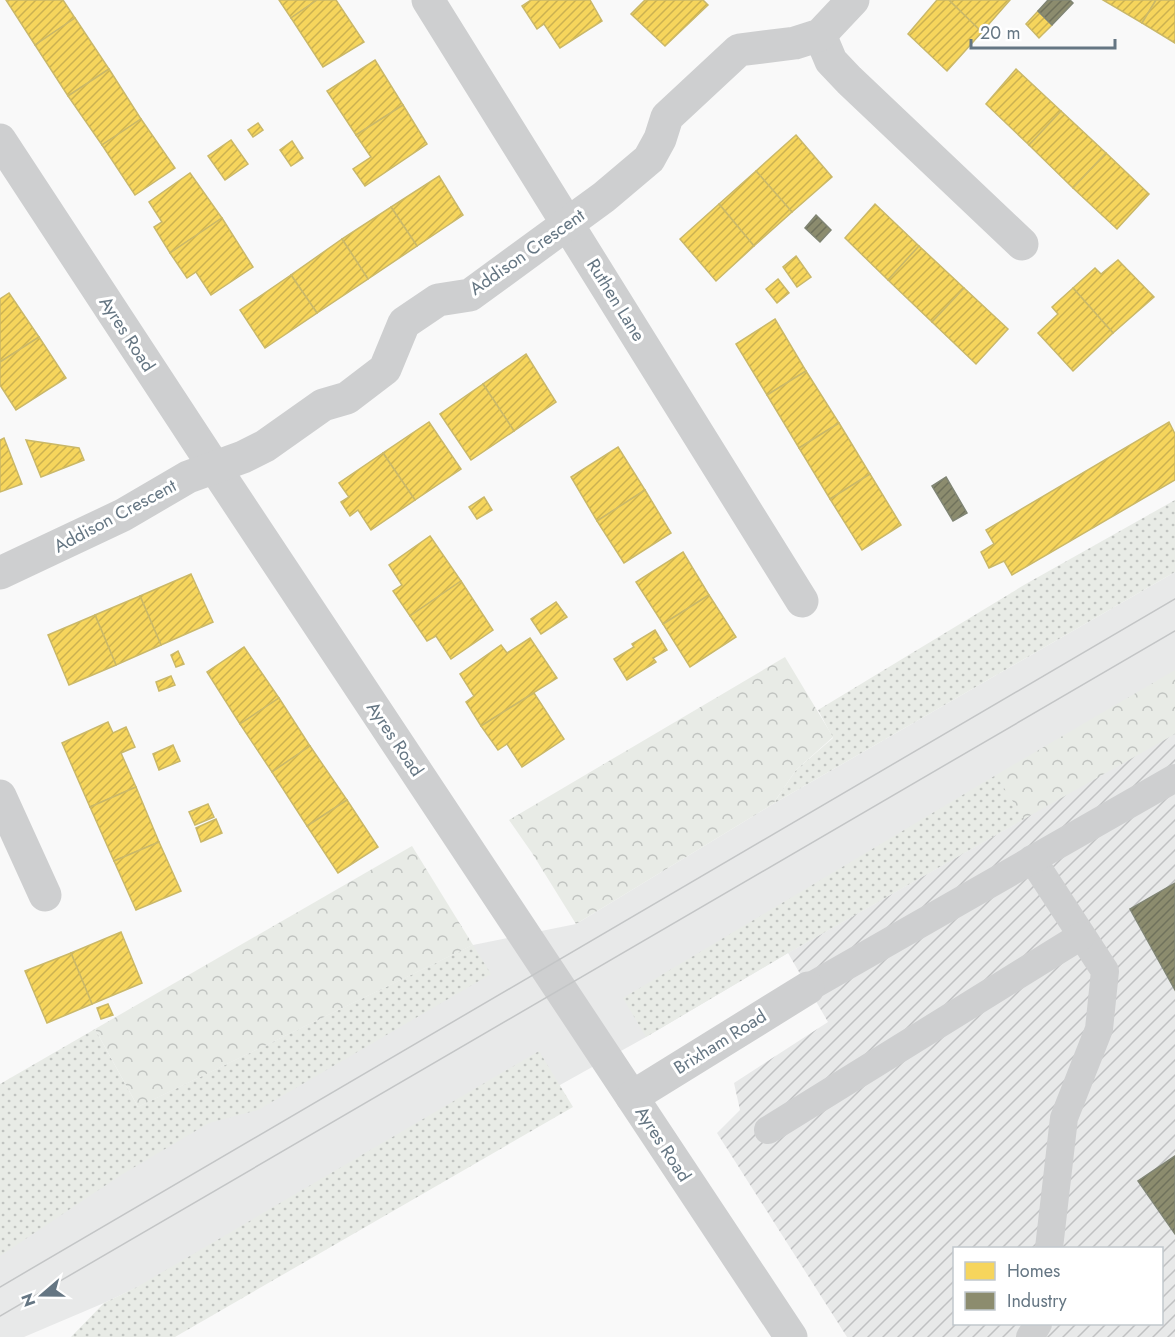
<svg xmlns="http://www.w3.org/2000/svg" width="1175" height="1337" font-family="Jost,sans-serif">
  <style>
    .built { fill: #e8e9e9 }
    .industrial { fill: url(#industrial-furrows); fill-rule: evenodd }
    .grass { fill: url(#grass-dots) }
    .forest { fill: url(#forest-crowns) }
    .homes { fill: url(#homes-hatch); stroke: #cab868; stroke-width: 1.5 }
    .industry { fill: url(#industry-hatch); stroke: #808574; stroke-width: 1.5 }
    .lines { fill: none; stroke-linecap: round; stroke-linejoin: round }
    .lane { stroke: #cecfd0; stroke-width: 28 }
    .street { stroke: #cecfd0; stroke-width: 33 }
    .tram { stroke: #c3c5c6; stroke-width: 1.5 }
    .labels { text-anchor: middle; dominant-baseline: central; stroke-width: 6; stroke-linejoin: round; paint-order: stroke }
    .street-label { font-size: 18px; fill: #657683; stroke: #fff }
  </style>
  <defs>
    <pattern id="industrial-furrows" width="10" height="10" patternUnits="userSpaceOnUse" patternTransform="scale(1.5)"><rect width="10" height="10" fill="#e8e9e9"/><path d="M-1 1l2-2M0 10L10 0M9 11l2-2" fill="none" stroke="#c0c1c2"/></pattern>
    <pattern id="grass-dots" width="8" height="8" patternUnits="userSpaceOnUse" patternTransform="scale(1.5)"><rect width="8" height="8" fill="#e8ebe6"/><path d="M2 2h.1M6 6h.1" fill="none" stroke="#c0c3c0" stroke-width="1.8" stroke-linecap="round"/></pattern>
    <pattern id="forest-crowns" width="20" height="18" patternUnits="userSpaceOnUse" patternTransform="scale(1.5)"><rect width="20" height="18" fill="#e8ebe6"/><path d="M2 6a3 3 0 1 1 6 0M12 15a3 3 0 1 1 6 0" fill="none" stroke="#c0c3c0"/></pattern>
    <pattern id="homes-hatch" width="6" height="6" patternUnits="userSpaceOnUse" patternTransform="scale(1.5)"><rect width="6" height="6" fill="#f6d55c"/><path d="M-1 1l2-2M0 6l6-6M5 7l2-2" fill="none" stroke="#cbb151"/></pattern>
    <pattern id="industry-hatch" width="6" height="6" patternUnits="userSpaceOnUse" patternTransform="scale(1.5)"><rect width="6" height="6" fill="#8c8c6e"/><path d="M-1 1l2-2M0 6l6-6M5 7l2-2" fill="none" stroke="#70725c"/></pattern>
  </defs>
  <rect width="100%" height="100%" fill="#f9f9f9"/>
  <!-- built -->
  <polygon class="built" points="1175,572 1175,734 788,953 646,1037 560,1085 104,1303 24,1337 0,1337 0,1190 138,1107 473,945 576,924 773,804"/>
  <!-- industrial -->
  <path class="industrial" d="M1175,728V1337H847L717,1133L740,1110L734,1083L828,1022L788,953L1024,819ZM954,1248H1162V1324H954Z"/>
  <!-- grass -->
  <g class="grass">
    <polygon points="1175,500 1175,572 773,804 796,770 833,738 818,710 1024,585"/>
    <polygon points="996,775 1024,819 788,953 646,1037 623,998"/>
    <polygon points="473,945 491,974 258,1110 209,1123 121,1175 0,1256 0,1084 95,1029 138,1107"/>
    <polygon points="539,1051 573,1107 175,1337 71,1337 104,1303 137,1287"/>
  </g>
  <!-- forest -->
  <g class="forest">
    <polygon points="785,657 833,737 796,770 773,804 576,924 532,853 509,820"/>
    <polygon points="1175,670 1175,734 1024,819 996,775"/>
    <polygon points="412,846 473,945 138,1107 95,1029"/>
  </g>
  <!-- homes -->
  <g class="homes">
    <polygon points="6,0 63,0 75,18 35,45"/>
    <polygon points="279,0 317,0 291,18"/>
    <polygon points="317,0 336,0 364,42 323,67 291,18"/>
    <polygon points="531,0 590,0 602,21 560,48 544,24 537,29 522,6"/>
    <polygon points="645,0 703,0 708,5 665,46 631,14"/>
    <polygon points="937,0 949,0 982,32 947,71 908,34"/>
    <polygon points="949,0 1010,0 982,32"/>
    <polygon points="1103,0 1156,0 1142,23"/>
    <polygon points="1156,0 1175,0 1175,43 1142,23"/>
    <polygon points="1038,11 1052,25 1039,38 1026,24"/>
    <polygon points="75,18 109,69 68,96 35,45"/>
    <polygon points="375,60 403,105 356,135 327,91"/>
    <polygon points="109,69 141,119 102,145 68,96"/>
    <polygon points="1016,69 1061,111 1029,145 986,104"/>
    <polygon points="403,105 427,144 365,186 353,169 371,157 356,135"/>
    <polygon points="1061,111 1106,153 1073,188 1029,145"/>
    <polygon points="141,119 175,168 135,195 102,145"/>
    <polygon points="258,123 263,130 253,137 248,130"/>
    <polygon points="796,135 832,177 792,212 756,171"/>
    <polygon points="231,140 248,164 225,180 208,156"/>
    <polygon points="292,141 303,158 291,166 280,150"/>
    <polygon points="1106,153 1149,194 1117,229 1073,188"/>
    <polygon points="756,171 792,212 754,246 719,204"/>
    <polygon points="190,173 222,218 170,253 154,227 162,222 149,202"/>
    <polygon points="439,176 463,215 417,246 391,207"/>
    <polygon points="719,204 754,246 716,281 680,239"/>
    <polygon points="875,204 919,246 888,280 845,238"/>
    <polygon points="391,207 417,246 368,279 342,239"/>
    <polygon points="222,218 253,267 211,295 196,272 187,278 170,253"/>
    <polygon points="342,239 368,279 317,313 291,275"/>
    <polygon points="919,246 964,288 932,322 888,280"/>
    <polygon points="796,256 811,277 797,287 783,267"/>
    <polygon points="1118,260 1154,297 1113,333 1073,288 1095,268 1101,274"/>
    <polygon points="291,275 317,313 265,348 240,310"/>
    <polygon points="778,279 789,293 777,303 766,289"/>
    <polygon points="964,288 1008,329 976,364 932,322"/>
    <polygon points="1073,288 1113,333 1073,371 1038,333 1058,314 1052,307"/>
    <polygon points="9,293 39,337 0,362 0,299"/>
    <polygon points="775,319 806,371 767,395 736,344"/>
    <polygon points="39,337 66,378 16,410 0,385 0,362"/>
    <polygon points="526,354 556,402 514,431 483,384"/>
    <polygon points="806,371 839,423 799,448 767,395"/>
    <polygon points="483,384 514,431 471,460 440,414"/>
    <polygon points="429,422 461,469 415,500 383,453"/>
    <polygon points="1169,422 1175,434 1175,480 1012,575 1004,561 989,568 981,552 994,544 986,530"/>
    <polygon points="839,423 870,474 830,499 799,448"/>
    <polygon points="4,438 22,484 0,492 0,440"/>
    <polygon points="26,440 79,448 84,460 41,477"/>
    <polygon points="618,447 645,490 597,521 571,477"/>
    <polygon points="383,453 415,500 371,530 358,510 350,516 341,502 349,497 339,483"/>
    <polygon points="870,474 901,525 862,550 830,499"/>
    <polygon points="645,490 671,533 624,563 597,521"/>
    <polygon points="484,497 492,510 477,519 469,507"/>
    <polygon points="430,536 461,581 410,616 393,591 402,585 389,565"/>
    <polygon points="683,552 709,595 663,624 636,582"/>
    <polygon points="191,574 213,622 161,645 140,596"/>
    <polygon points="461,581 493,630 451,659 436,636 427,641 410,616"/>
    <polygon points="709,595 736,637 690,667 663,624"/>
    <polygon points="140,596 161,645 116,665 95,615"/>
    <polygon points="556,602 567,617 541,634 531,619"/>
    <polygon points="95,615 116,665 69,685 48,635"/>
    <polygon points="655,630 667,650 653,658 656,662 627,680 614,659 634,647 632,644"/>
    <polygon points="530,638 557,678 481,726 466,702 474,696 460,674 501,645 507,653"/>
    <polygon points="244,647 279,698 240,724 207,672"/>
    <polygon points="178,651 184,664 176,667 171,655"/>
    <polygon points="171,676 175,685 159,691 156,682"/>
    <polygon points="534,693 564,739 522,767 507,744 498,750 481,726"/>
    <polygon points="279,698 310,746 272,772 240,724"/>
    <polygon points="108,722 113,733 126,727 135,747 121,753 136,787 90,807 62,743"/>
    <polygon points="173,745 180,761 159,770 153,754"/>
    <polygon points="310,746 347,800 307,826 272,772"/>
    <polygon points="136,787 159,842 114,861 90,807"/>
    <polygon points="347,800 378,847 338,873 307,826"/>
    <polygon points="208,804 214,817 195,825 189,812"/>
    <polygon points="216,819 222,833 201,842 196,828"/>
    <polygon points="159,842 181,891 136,910 114,861"/>
    <polygon points="121,932 142,983 92,1004 71,953"/>
    <polygon points="71,953 92,1004 47,1023 25,971"/>
    <polygon points="108,1004 113,1015 101,1019 97,1008"/>
  </g>
  <!-- industry -->
  <g class="industry">
    <polygon points="1048,0 1070,0 1073,3 1052,25 1038,11"/>
    <polygon points="816,215 831,230 820,242 805,228"/>
    <polygon points="946,477 967,513 953,521 932,486"/>
    <polygon points="1175,883 1175,990 1130,909"/>
    <polygon points="1175,1156 1175,1234 1138,1181"/>
  </g>
  <g class="lines">
    <!-- lane -->
    <g class="lane">
      <polyline points="1032,859 1105,971 1099,1029 1064,1118 1049,1248"/>
      <polyline points="808,988 1175,778"/>
      <polyline points="768,1130 1081,936"/>
      <polyline points="1030,1337 1038,1324"/>
    </g>
    <!-- street -->
    <g class="street">
      <polyline points="428,0 802,601"/>
      <polyline points="820,35 831,61 849,80 1022,244"/>
      <polyline points="0,140 215,468 791,1337"/>
      <polyline points="0,573 123,515 188,477 243,457 265,446 323,405 347,398 385,369 404,323 438,300 470,295 604,197 649,159 660,139 667,117 739,50 795,43 820,35 853,0"/>
      <polyline points="0,796 45,895"/>
      <polyline points="632,1097 808,988"/>
    </g>
    <!-- tram -->
    <g class="tram">
      <polyline points="0,1287 1175,599"/>
      <polyline points="0,1316 1175,631"/>
    </g>
  </g>
  <g class="labels">
    <!-- street labels -->
    <g class="street-label">
      <text transform="translate(527 252) rotate(-35)">Addison Crescent</text>
      <text transform="translate(616 300) rotate(58)">Ruthen Lane</text>
      <text transform="translate(127 334) rotate(57)">Ayres Road</text>
      <text transform="translate(115 516) rotate(-28)">Addison Crescent</text>
      <text transform="translate(395 739) rotate(56)">Ayres Road</text>
      <text transform="translate(720 1042) rotate(-32)">Brixham Road</text>
      <text transform="translate(663 1144) rotate(57)">Ayres Road</text>
    </g>
  </g>
  <!-- legend -->
  <rect x="953" y="1247" width="210" height="78" fill="#ffffff" stroke="#c1c8cd" stroke-width="1.5"/>
  <rect x="965" y="1262" width="30" height="18" fill="#f6d55c" stroke="#c1c8cd" stroke-width="1.5"/>
  <text x="1007" y="1277" font-size="18" fill="#657683">Homes</text>
  <rect x="965" y="1292" width="30" height="18" fill="#8c8c6e" stroke="#c1c8cd" stroke-width="1.5"/>
  <text x="1007" y="1307" font-size="18" fill="#657683">Industry</text>
  <!-- north arrow -->
  <g transform="translate(42 1295) rotate(250)" stroke="#ffffff" stroke-width="4.5" paint-order="stroke">
  <path d="M0-4.5L10 22L0 15L-10 22Z" fill="#657683"/>
  <text y="-9" font-size="16" font-weight="bold" text-anchor="middle" fill="#657683">N</text>
  </g>
  <!-- scale -->
  <path d="M971 39v9h144v-9" fill="none" stroke="#657683" stroke-width="3"/>
  <text x="980" y="39" font-size="18" fill="#657683" stroke="#ffffff" stroke-width="4.5" paint-order="stroke">20 m</text>
</svg>
